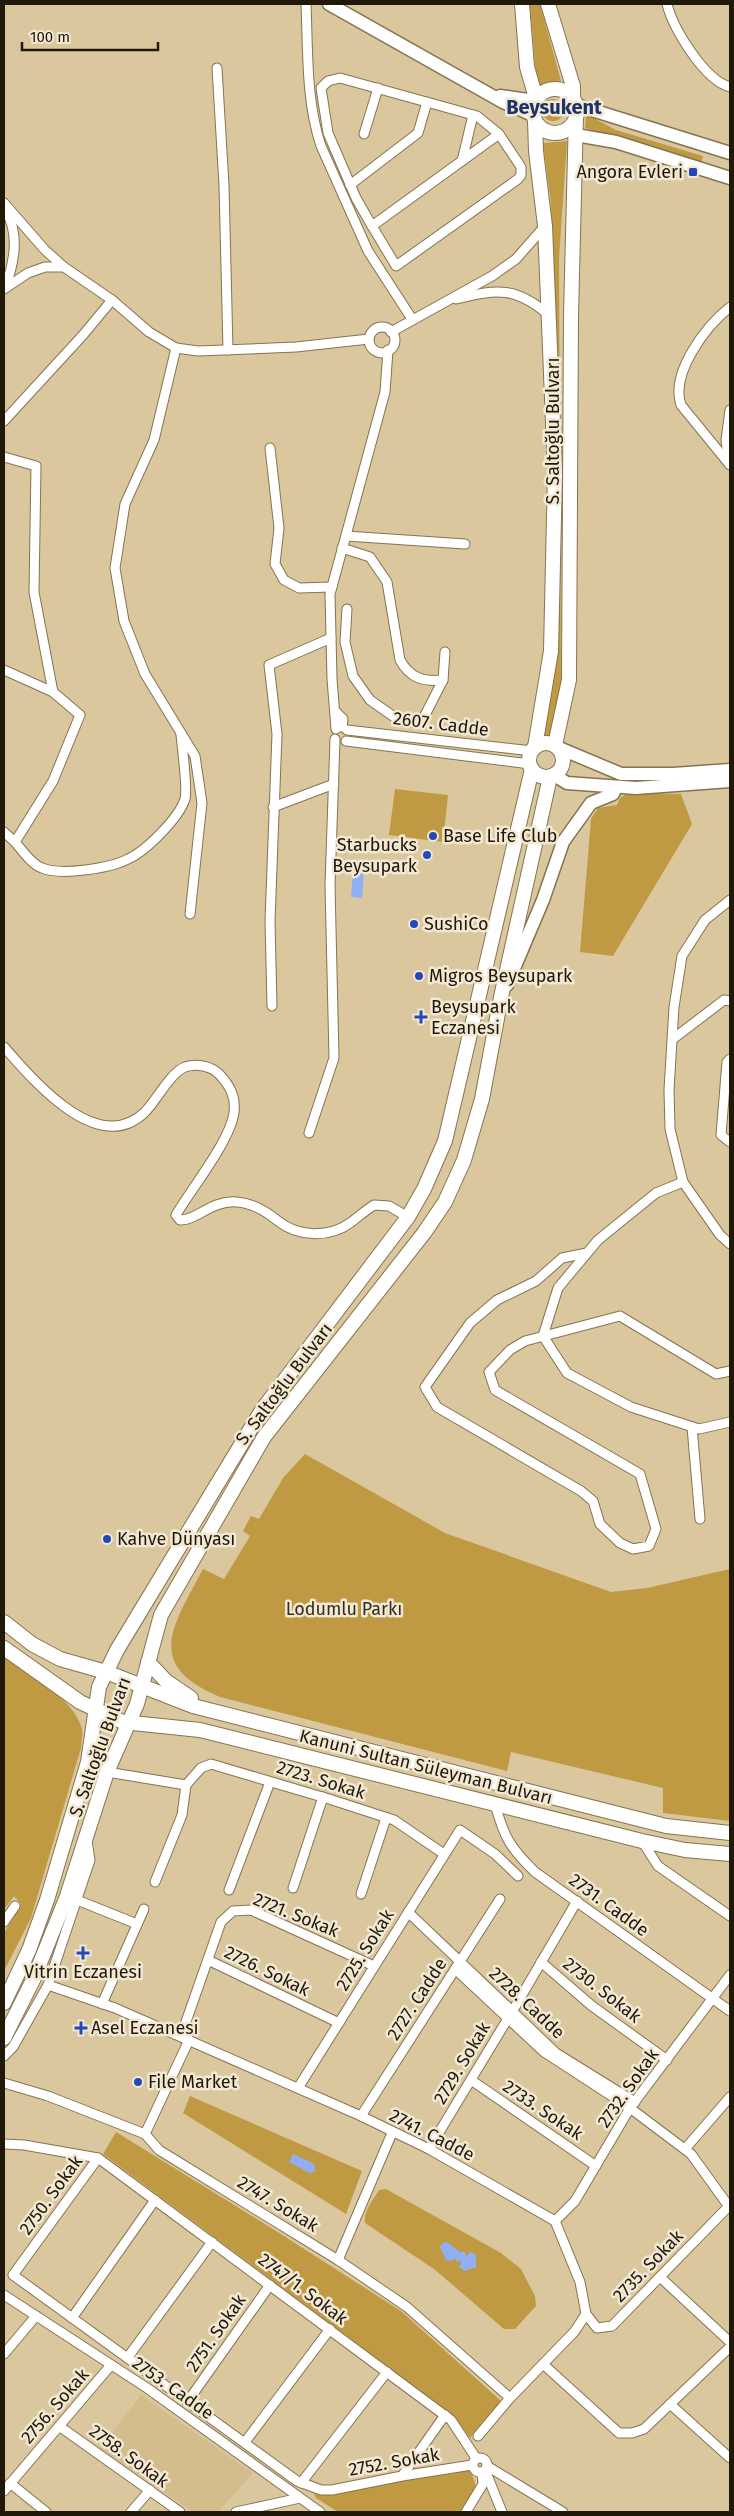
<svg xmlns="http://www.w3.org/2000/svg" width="734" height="2516" font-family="'Fira Sans',sans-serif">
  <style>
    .built { fill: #d3bd8d }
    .green { fill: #c09a43 }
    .water { fill: #90aff4 }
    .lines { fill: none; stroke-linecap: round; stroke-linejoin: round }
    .street-casing { stroke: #85744e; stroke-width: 11 }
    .secondary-casing { stroke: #85744e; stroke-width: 15 }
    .primary-casing { stroke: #85744e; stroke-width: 16 }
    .street { stroke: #fff; stroke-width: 9 }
    .secondary { stroke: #fff; stroke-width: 12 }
    .primary { stroke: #fff; stroke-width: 14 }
    .poi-dot { fill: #2449b7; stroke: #f2e8d4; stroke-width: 2 }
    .labels { text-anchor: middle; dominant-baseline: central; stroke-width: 5; stroke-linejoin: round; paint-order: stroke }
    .poi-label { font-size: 18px; fill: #201909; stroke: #f2e8d4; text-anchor: start }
    .street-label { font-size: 18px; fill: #201909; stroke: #f2e8d4 }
    .park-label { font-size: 18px; fill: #342c1a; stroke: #f2e8d4 }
    .quarter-label { font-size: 20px; font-weight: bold; fill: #1d3269; stroke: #f2e8d4 }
  </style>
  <rect width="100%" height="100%" fill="#dac79e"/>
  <!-- built -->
  <polygon class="built" points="141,2395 253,2473 218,2512 193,2512 100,2448"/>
  <!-- green -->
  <g class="green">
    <polygon points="530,4 540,4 561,81 537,86"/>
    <circle cx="553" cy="110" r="11"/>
    <polygon points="586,114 616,130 703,156 701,164 585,128"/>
    <polygon points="567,141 559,258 561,689 550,738 541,737 549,705 553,263 551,202 543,143"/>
    <polygon points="395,789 448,795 443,842 389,835"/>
    <polygon points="628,793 681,794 692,824 613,956 580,952 591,819 598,808 617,805 620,798"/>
    <path d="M305,1454L445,1533L611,1592L647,1588L730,1569V1821L663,1813V1788L511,1752L507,1771L220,1697C143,1665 173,1626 203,1569L224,1579L250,1536L243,1531L251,1516L259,1519L283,1478Z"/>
    <path d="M4,1656C27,1673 75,1699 82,1729C83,1735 81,1743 81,1748L31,1918L4,1971V1933L21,1904L14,1896L4,1910Z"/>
    <polygon points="190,2096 362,2171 346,2214 183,2113"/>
    <polygon points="116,2132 273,2229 401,2311 501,2401 470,2438 455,2417 103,2154"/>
    <path d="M386,2189L501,2253L521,2269L535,2296L536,2306L515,2329H504L434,2269L365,2223C363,2211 373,2200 379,2190Z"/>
    <polygon points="465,2470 471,2471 476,2487 463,2512 338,2512 316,2498 314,2494 322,2495"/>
  </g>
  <!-- water -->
  <g class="water">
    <polygon points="353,871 364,872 362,898 351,897"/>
    <polygon points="293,2154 314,2164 315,2171 310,2173 289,2162"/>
    <polygon points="447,2242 461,2253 463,2251 466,2253 466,2257 470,2252 476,2255 476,2267 465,2271 459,2267 462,2262 456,2261 456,2258 451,2261 446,2260 440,2247 443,2243"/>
  </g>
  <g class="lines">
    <defs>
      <g id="street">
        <path d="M306,4C308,50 306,102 321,146L368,251L412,319"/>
        <path d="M667,4C673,28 704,80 730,87"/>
        <polyline points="217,68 224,185 228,350"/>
        <polygon points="340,78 477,116 499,134 372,226 356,198 328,133 321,88 328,81"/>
        <polyline points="364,134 378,88"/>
        <polyline points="462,161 473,115"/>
        <polyline points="350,185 418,133 427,102"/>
        <polyline points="4,203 45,250 64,267"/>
        <polyline points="372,226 396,266 518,179 521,175 521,167 499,134"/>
        <path d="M5,288C14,263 20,235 6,211"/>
        <polyline points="4,289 28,273 45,267 64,267 112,300 149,332 176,348 198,351 296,347 369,339"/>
        <path d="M456,299C497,289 516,286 550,316"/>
        <path d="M730,307C706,326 670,373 681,405L730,465"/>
        <circle cx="382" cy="340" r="13"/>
        <polyline points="391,332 492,276 516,259 545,226"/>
        <polyline points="176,348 154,440 125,504 115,568 124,621 145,674 195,756 202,803 190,914"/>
        <polyline points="4,421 83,335 112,300"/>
        <polyline points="270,448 279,528 275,564 284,580 299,588 332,587"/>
        <polyline points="4,457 36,466 34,592 53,692"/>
        <polyline points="729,464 726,440 730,410"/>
        <polyline points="346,536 465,544"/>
        <path d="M342,548L370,557L387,582L400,660C410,678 423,682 443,680L445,652"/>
        <polyline points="347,609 345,642 353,676 370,700 400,721 421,723 443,680"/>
        <polyline points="4,670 53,692 80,715 53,781 15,842 4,832"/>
        <polyline points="336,712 343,719 342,727"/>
        <polyline points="336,729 332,679 330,594 385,392 388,350"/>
        <polyline points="347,730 532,751"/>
        <polyline points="346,741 530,764"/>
        <polyline points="273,807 334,784"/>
        <path d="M15,842C23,851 31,864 42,868C61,876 111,868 128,859C146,851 179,818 185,799C188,790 182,747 181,734"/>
        <polyline points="730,900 705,920 682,956 674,1007 669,1090 670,1129 683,1182 720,1235 730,1244"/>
        <polyline points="272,1006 270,921 277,734 269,665 331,638"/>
        <polyline points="673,1039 724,1000 730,1001"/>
        <path d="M4,1047C33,1080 98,1158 145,1112C157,1100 170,1073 185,1067C196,1063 212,1066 220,1075C230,1086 236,1097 234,1112C231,1140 191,1189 176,1215L180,1220C196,1221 211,1200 237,1202C252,1203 267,1212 278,1221C298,1237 329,1238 350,1223C358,1217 366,1210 374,1205L389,1206L408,1217"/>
        <polyline points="730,1059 727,1062 721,1135 730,1142"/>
        <polyline points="309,1133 334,1058 330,885 335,739"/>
        <polyline points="683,1182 656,1193 598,1240 558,1288 543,1336 567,1373 631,1407 699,1429 730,1422"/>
        <polyline points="587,1253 562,1258 536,1281 497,1300 470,1323 425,1387 437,1407 581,1491 593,1501 600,1524 620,1543 633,1549 649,1546 656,1529 640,1474 495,1390 489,1372 510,1350 525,1341 620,1316 716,1374 730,1371"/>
        <polyline points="692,1427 700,1519"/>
        <polyline points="107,1772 186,1785"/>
        <polyline points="186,1785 201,1768 211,1764 329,1799 394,1820 444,1854"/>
        <path d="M495,1804C504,1837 510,1848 535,1872L730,2011"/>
        <polyline points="642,1841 658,1866 730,1916"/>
        <polyline points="155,1882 182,1815 186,1785"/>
        <polyline points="293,1888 323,1797"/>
        <polyline points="229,1890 270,1782"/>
        <polyline points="361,1894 386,1818"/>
        <polyline points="77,1900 137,1924"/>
        <polyline points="408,1912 556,2053 635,2102"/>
        <polyline points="4,1922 15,1906"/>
        <polyline points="208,1960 339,2023"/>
        <polyline points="541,1962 592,2006 667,2060"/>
        <polyline points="455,1969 544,2052 630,2108 691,2154 730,2208"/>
        <polyline points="48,1985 115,2008 361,2116 429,2149 555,2221 580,2282 586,2314 575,2331 510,2398 478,2436"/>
        <polyline points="102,2004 144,1909"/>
        <polyline points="512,2012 577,1901"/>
        <polyline points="181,2036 221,1922 233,1911 251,1910 374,1966"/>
        <polyline points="4,2056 13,2047 48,1985 90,1860 87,1841"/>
        <polyline points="471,2080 596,2166"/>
        <polyline points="4,2083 48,2096 145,2134 159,2150 338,2260 407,2307 510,2398"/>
        <polyline points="298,2088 460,1830 495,1854 518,1876"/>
        <polyline points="361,2116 500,1899"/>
        <polyline points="145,2134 189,2040"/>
        <polyline points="4,2144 24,2145 98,2158 451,2420 476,2458"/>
        <polyline points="429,2149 507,2020"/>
        <polyline points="685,2149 730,2097"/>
        <polyline points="98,2158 13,2275 297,2481 321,2490 332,2490 402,2476 472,2465"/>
        <polyline points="555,2221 575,2201 630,2108 730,1975"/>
        <polyline points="338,2260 392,2133"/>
        <polyline points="660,2277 730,2342"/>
        <polyline points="4,2295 147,2388 320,2512"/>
        <polyline points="586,2314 597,2328 612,2326 730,2205"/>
        <polyline points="72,2318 155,2200"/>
        <polyline points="4,2354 36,2316"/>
        <polyline points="128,2357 212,2242"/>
        <polyline points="543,2364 619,2433 632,2433 644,2429 730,2347"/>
        <polyline points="188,2401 270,2285"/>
        <polyline points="670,2404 730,2458"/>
        <polyline points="59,2426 180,2512"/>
        <polyline points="245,2442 330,2329"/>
        <circle cx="480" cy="2465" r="7"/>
        <polyline points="487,2466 563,2512"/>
        <polyline points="485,2470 502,2512"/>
        <polyline points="402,2476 445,2415"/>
        <polyline points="10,2483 46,2512"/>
        <polyline points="301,2483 387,2372"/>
        <polyline points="4,2491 111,2365"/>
        <polyline points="131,2512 150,2490"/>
        <polyline points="236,2512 300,2498"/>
        <polyline points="466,2512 483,2484 482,2472"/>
      </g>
      <g id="secondary">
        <polyline points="329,4 503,102 533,115"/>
        <polyline points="500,96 535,101"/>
        <polyline points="576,105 730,153"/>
        <polyline points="576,135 616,142 730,178"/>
        <polyline points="559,748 621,774 673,774 730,770"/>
        <polyline points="554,775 567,783 636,788 730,781"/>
        <polyline points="507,985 543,900 563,842 591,803 613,794 616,787"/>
      </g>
      <g id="primary">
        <polyline points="522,4 527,67 536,98"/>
        <polyline points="548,4 573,86 573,98"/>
        <circle cx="555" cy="111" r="22"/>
        <polyline points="535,121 536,151 545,226 555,472 551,651 535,747"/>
        <circle cx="546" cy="760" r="17"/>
        <polyline points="555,745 569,680 571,315 576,115"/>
        <polyline points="4,1622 32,1644 60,1659 106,1672 193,1706 666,1826 730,1833"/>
        <polyline points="4,1648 80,1702 123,1722 200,1730 642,1841 685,1850 730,1854"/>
        <polyline points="148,1662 166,1681 191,1698"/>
        <polyline points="4,2003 29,1950 47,1900 88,1762 99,1687 117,1650 262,1410 408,1217 424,1189 445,1141 532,769"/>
        <polyline points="4,2038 34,1978 67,1896 107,1772 137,1704 161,1615 264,1437 424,1233 445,1202 464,1160 482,1099 501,997 550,777"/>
      </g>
    </defs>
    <!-- street casing -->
    <use href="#street" class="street-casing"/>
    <!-- secondary casing -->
    <use href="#secondary" class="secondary-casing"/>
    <!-- primary casing -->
    <use href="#primary" class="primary-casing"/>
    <!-- street -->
    <use href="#street" class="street"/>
    <!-- secondary -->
    <use href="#secondary" class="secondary"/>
    <!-- primary -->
    <use href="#primary" class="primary"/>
  </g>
  <!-- markers -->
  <g class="poi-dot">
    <rect x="688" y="167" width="10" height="10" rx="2.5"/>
    <circle cx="433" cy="836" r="5"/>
    <circle cx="427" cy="855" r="5"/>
    <circle cx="414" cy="924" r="5"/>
    <circle cx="419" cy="976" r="5"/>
    <path d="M418.5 1009.5h5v5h5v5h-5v5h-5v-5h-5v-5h5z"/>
    <circle cx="107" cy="1539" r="5"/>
    <path d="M80.5 1945.5h5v5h5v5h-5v5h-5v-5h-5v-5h5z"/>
    <path d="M78.5 2020.5h5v5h5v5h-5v5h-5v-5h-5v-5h5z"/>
    <circle cx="138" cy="2082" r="5"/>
  </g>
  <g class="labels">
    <!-- poi labels -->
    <g class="poi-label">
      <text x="683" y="172" text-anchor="end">Angora Evleri</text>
      <text x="443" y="836">Base Life Club</text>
      <text x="417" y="845" text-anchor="end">Starbucks<tspan x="417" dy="21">Beysupark</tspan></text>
      <text x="424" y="924">SushiCo</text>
      <text x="429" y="976">Migros Beysupark</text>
      <text x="431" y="1007">Beysupark<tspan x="431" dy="21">Eczanesi</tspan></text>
      <text x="117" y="1539">Kahve Dünyası</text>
      <text x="83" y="1972" text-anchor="middle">Vitrin Eczanesi</text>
      <text x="91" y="2028">Asel Eczanesi</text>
      <text x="148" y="2082">File Market</text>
    </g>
    <!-- street labels -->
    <g class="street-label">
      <text transform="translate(553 431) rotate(-90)">S. Saltoğlu Bulvarı</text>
      <text transform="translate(441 724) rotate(7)">2607. Cadde</text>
      <text transform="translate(284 1384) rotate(-53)">S. Saltoğlu Bulvarı</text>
      <text transform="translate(100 1747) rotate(-70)">S. Saltoğlu Bulvarı</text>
      <text transform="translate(426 1767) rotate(14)">Kanuni Sultan Süleyman Bulvarı</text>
      <text transform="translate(321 1780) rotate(17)">2723. Sokak</text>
      <text transform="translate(609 1905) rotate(36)">2731. Cadde</text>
      <text transform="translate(296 1915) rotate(22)">2721. Sokak</text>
      <text transform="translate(365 1950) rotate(-58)">2725. Sokak</text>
      <text transform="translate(267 1971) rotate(26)">2726. Sokak</text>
      <text transform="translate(602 1990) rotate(38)">2730. Sokak</text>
      <text transform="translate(417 1999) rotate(-57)">2727. Cadde</text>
      <text transform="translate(527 2003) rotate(43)">2728. Cadde</text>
      <text transform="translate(462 2063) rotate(-59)">2729. Sokak</text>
      <text transform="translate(628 2088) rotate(-55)">2732. Sokak</text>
      <text transform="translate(543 2110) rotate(34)">2733. Sokak</text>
      <text transform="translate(432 2135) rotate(27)">2741. Cadde</text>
      <text transform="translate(51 2195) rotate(-54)">2750. Sokak</text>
      <text transform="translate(278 2204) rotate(31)">2747. Sokak</text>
      <text transform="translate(648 2266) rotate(-46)">2735. Sokak</text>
      <text transform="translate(303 2289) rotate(37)">2747/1. Sokak</text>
      <text transform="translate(216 2333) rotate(-55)">2751. Sokak</text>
      <text transform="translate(173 2388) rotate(35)">2753. Cadde</text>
      <text transform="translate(55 2406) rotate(-49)">2756. Sokak</text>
      <text transform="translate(129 2456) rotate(36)">2758. Sokak</text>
      <text transform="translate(394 2462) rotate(-10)">2752. Sokak</text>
    </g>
    <!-- park labels -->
    <g class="park-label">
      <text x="344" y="1609">Lodumlu Parkı</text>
    </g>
    <!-- quarter labels -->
    <g class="quarter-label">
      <text x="554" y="107">Beysukent</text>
    </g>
  </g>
  <!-- border -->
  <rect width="734" height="2516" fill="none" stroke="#201909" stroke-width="10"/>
  <!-- scale -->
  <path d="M22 42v8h136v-8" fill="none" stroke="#201909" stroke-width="2.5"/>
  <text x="30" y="42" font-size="15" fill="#201909" stroke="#f2e8d4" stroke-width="4" paint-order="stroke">100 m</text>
</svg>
